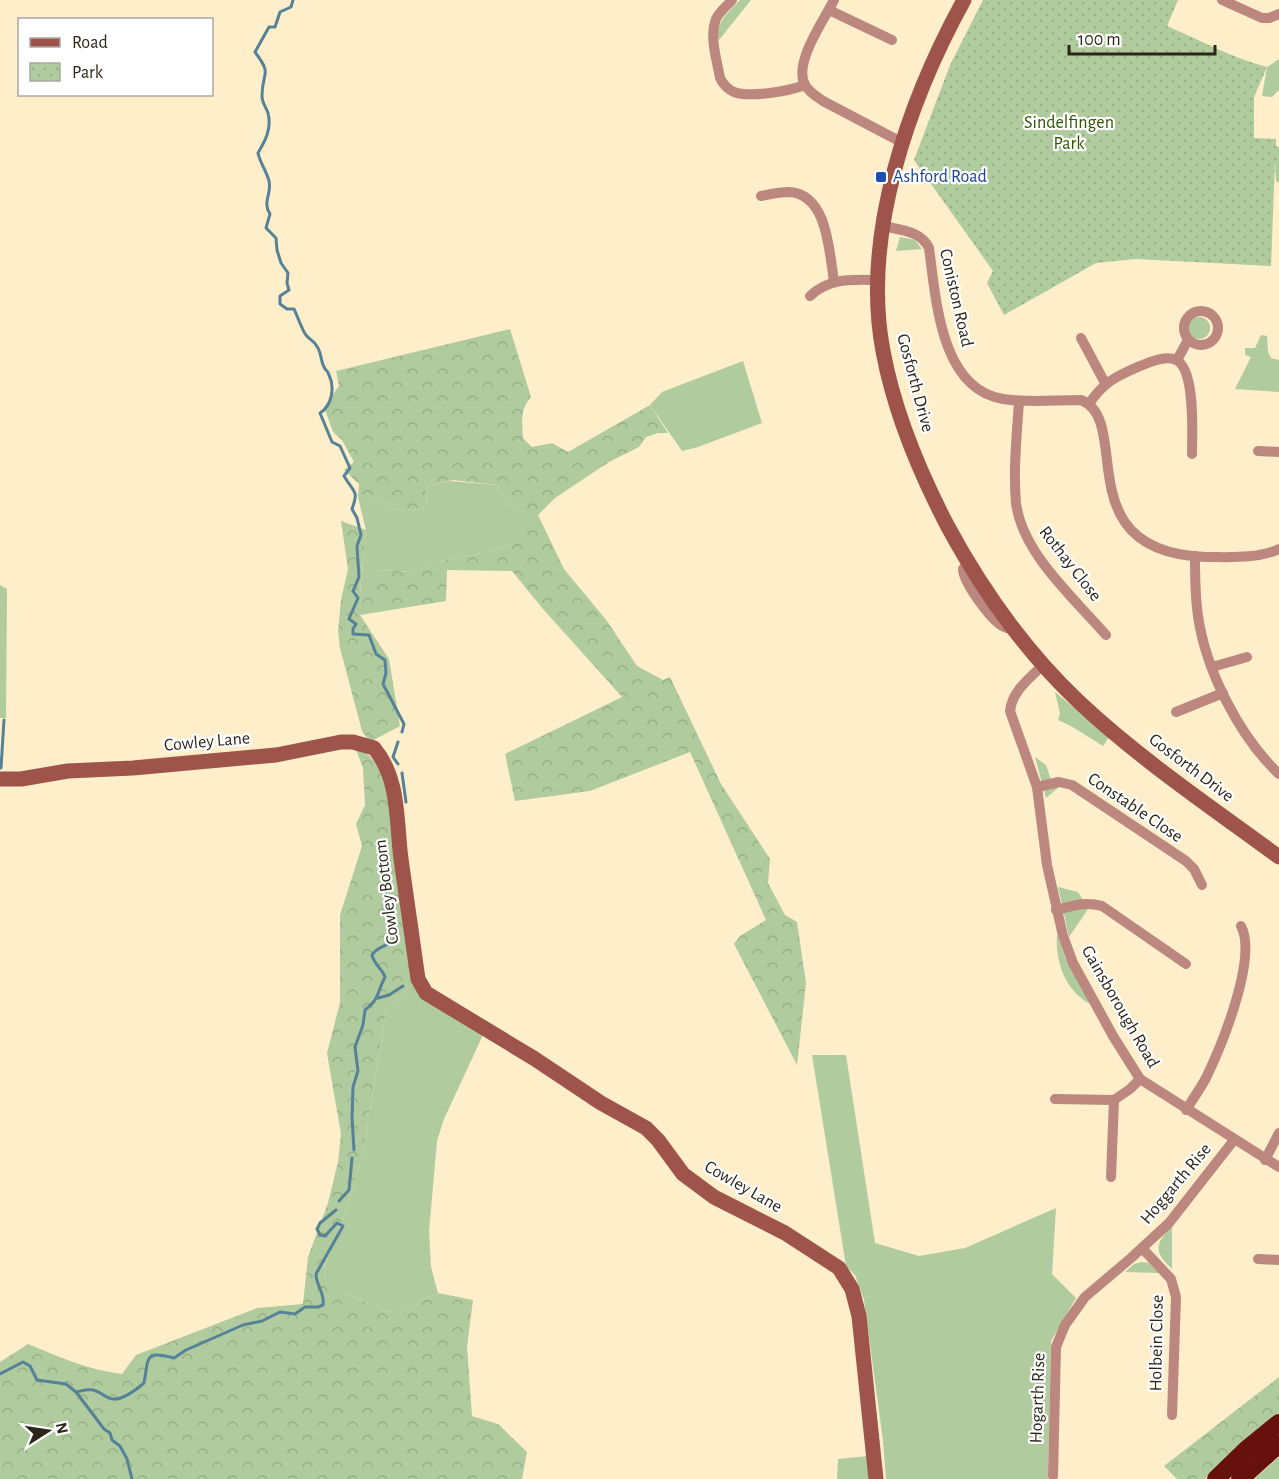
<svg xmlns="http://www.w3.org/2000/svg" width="1279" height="1479" font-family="'Alegreya Sans',sans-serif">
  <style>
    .green { fill: #b0cb9e }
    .forest { fill: url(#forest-crowns) }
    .park { fill: url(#park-dots) }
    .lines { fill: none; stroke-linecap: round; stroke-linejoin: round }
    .stream { stroke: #558298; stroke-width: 3 }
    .street { stroke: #bc877f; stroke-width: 10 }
    .secondary { stroke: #9e544a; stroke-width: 15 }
    .highway { stroke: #66110d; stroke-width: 18 }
    .transit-dot { fill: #1a4fb4; stroke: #fff; stroke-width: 2 }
    .labels { text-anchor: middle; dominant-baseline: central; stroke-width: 4.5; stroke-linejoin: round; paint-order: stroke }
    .park-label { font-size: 18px; fill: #2d5600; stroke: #fff }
    .transit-label { font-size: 18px; fill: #164399; stroke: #fff; text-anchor: start }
    .street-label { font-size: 18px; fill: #2c2618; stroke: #fff }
  </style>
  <defs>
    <pattern id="forest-crowns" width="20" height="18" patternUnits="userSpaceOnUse" patternTransform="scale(1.5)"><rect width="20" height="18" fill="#b0cb9e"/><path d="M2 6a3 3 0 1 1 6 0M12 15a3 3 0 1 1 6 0" fill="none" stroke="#98ae87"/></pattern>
    <pattern id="park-dots" width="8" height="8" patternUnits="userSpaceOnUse" patternTransform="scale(1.5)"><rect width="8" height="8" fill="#b0cb9e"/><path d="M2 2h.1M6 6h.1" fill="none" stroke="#98ae87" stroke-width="1.8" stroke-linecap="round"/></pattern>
  </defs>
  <rect width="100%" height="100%" fill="#feeeca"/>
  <!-- green -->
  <g class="green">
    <path d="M740,0H751L719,40C714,23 730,11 740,0Z"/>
    <polygon points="1279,59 1279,90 1272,97 1262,96 1267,67"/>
    <polygon points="900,237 915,240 922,249 896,251"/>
    <circle cx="1199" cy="328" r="11"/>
    <polygon points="1261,335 1267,336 1268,352 1271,358 1279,360 1279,392 1235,389 1251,357 1245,355 1245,348 1255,348"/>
    <polygon points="743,361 762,423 698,447 682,451 650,405 662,392"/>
    <polygon points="450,481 497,485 512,507 532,520 512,545 469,556 436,562 412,572 378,570 360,593 366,530 358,497 367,494 399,511 427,507 426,486"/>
    <polygon points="0,585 7,589 6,718 0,718"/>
    <polygon points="1055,692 1109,737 1103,746 1071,726 1058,720 1060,713"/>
    <polygon points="1035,757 1046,765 1050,777 1058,788 1046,798"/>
    <polygon points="1058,887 1078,892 1088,909 1069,937"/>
    <path d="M1057,934L1065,957L1090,1004C1065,990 1055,962 1057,934Z"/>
    <polygon points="413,983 483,1035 444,1119 437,1141 429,1231 431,1267 438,1293 393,1313 349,1295 329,1299 324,1268 345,1213 363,1155 386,1011"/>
    <polygon points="812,1055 846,1055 875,1243 919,1256 965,1248 1056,1208 1052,1274 1076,1298 1051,1341 1048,1479 886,1479 883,1441 864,1300 855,1275 846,1266"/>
    <path d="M1172,1226V1269C1153,1251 1155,1244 1172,1226Z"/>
    <polygon points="1142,1262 1149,1263 1159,1273 1125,1272 1134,1264"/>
    <polygon points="867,1456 869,1479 837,1479 838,1459"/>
    <polygon points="1279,1457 1279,1479 1254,1479"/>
  </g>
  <!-- forest -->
  <g class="forest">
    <path d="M510,329L531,397C520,409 522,422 523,438L532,447L552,443L568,452L650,405L668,433H658L646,437L639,447L609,462L555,498L538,515L564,569L607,621L637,666L663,680L670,677L721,784L770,859L768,883L785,915L797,922L806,983L797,1065L734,944L740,936L766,920L690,752L590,791L515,801L505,754L622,697L543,609L512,571L447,570L446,601L360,615L389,659L400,726L370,742L362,731L340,648L338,631L341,600L348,569L341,521L366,530L360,592L378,570L412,572L436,562L469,556L512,545L531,520L512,507L497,485L453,480L426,486L427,507L399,511L367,494L358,497L359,484L344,470L354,462L342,440L333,432L324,407L339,386L336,371Z"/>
    <path d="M355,747C377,757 381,771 389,793L413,983L386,1011L363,1155L345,1213L324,1267L329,1298L349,1295L393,1313L438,1293L473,1300L467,1346L472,1416L498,1424L527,1452L522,1479H0V1362L28,1344C59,1357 89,1370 122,1374L136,1355L257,1308L303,1304L308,1257L328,1203L338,1162L341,1134L327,1053L340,1003V915L362,846L356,824L365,805L363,768Z"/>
    <polygon points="1279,1377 1279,1415 1205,1479 1177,1479 1164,1466"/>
  </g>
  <!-- park -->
  <path class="park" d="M983,0H1178L1167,26C1200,40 1232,58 1267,67L1254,97V138L1276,139V146L1279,147V183L1276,181L1275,160L1271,266L1136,259L1096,263L1004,315L987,283L993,271L914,160L950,65Z"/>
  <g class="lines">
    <!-- stream -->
    <g class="stream">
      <path d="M293,0L291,7L280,12L275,27H269L255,52C273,76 262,71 262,96C262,103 266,107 268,113C272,129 265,141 258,153C260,163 267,172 269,181C272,194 262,202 270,214L266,228L276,238L277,250L281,263L288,273L287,283L289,290L280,296V304L287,309H294C297,315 303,332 306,335C309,339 314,341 316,345C322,352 320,360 324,367C327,373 327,369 329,375C335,387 332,406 320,413L332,442L340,446L350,468L344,476C354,493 359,490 352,509L357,518L361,535L357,546L359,577L353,591L358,598L349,619L356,624L353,629V634L369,635L376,654L385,660L386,673L383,684L404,724L402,732"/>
      <polyline points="398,764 393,757 398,742"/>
      <polyline points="1,768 4,720"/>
      <polyline points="402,773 406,802"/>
      <polyline points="378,998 389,995 403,986"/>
      <path d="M354,1150L352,1118L353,1087L358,1071L355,1047L363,1025L365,1010C381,997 376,994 385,977C382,968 374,965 372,955C377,946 389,946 395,939V929L384,906L386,895L384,885L388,866"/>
      <polyline points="339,1201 349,1190 352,1158"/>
      <path d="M0,1374L23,1362L30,1366L37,1380L66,1384L76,1392C82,1391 89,1388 96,1391C102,1393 107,1399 113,1399C124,1400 137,1389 144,1383C149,1357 144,1350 174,1358L186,1350L243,1325L262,1321L280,1312L295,1314L305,1307H318L323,1305C325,1292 316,1286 316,1274L343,1226L337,1223L325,1236L320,1235L317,1229L320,1223L336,1210"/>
      <polyline points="76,1392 104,1429 110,1433 112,1440 120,1446 127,1459 132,1479"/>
    </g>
    <!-- street -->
    <g class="street">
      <path d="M732,0C727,6 719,12 716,19C709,37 717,60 720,78C723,84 727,89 734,92C750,98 789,91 805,85"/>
      <path d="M834,0C824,20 793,63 805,85C809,92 817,97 823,101L903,143"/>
      <polyline points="1222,0 1262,18 1269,18 1279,14"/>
      <polyline points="829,10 892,40"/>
      <path d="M761,196C770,194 779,192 789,192C828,194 829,252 834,281"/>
      <path d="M883,226C901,230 921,231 929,248C936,298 940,389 1003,399C1028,403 1055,400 1081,400C1134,421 1065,552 1206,557C1230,557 1257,559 1279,549"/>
      <path d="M810,296C830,277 852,280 878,280"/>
      <circle cx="1201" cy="328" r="17"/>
      <polyline points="1081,338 1105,383"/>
      <polyline points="1177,360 1188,340"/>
      <path d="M1019,401C1017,434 1013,469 1016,503C1022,553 1074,598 1106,635"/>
      <path d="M1089,404C1103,382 1117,376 1140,366C1150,362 1166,355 1176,360C1196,369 1192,435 1192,454"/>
      <polyline points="1258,451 1279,452"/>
      <path d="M1195,556C1195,576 1195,596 1198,616C1206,671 1239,736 1279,774"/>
      <path d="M968,563L963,569C963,582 994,626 1007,628L1011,626"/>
      <path d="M1043,665C1030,678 1012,691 1010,711L1037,787L1047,865L1063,936L1073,963L1113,1036L1140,1079L1279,1167"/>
      <polyline points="1212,667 1247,657"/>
      <polyline points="1176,712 1223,693"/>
      <polyline points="1037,787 1059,782 1072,785 1186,861 1194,869 1202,885"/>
      <path d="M1056,910C1072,906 1085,901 1102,906L1186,964"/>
      <polyline points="1055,1099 1114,1100 1130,1089 1140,1079"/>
      <path d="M1186,1110C1193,1099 1200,1089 1206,1078C1221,1047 1258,958 1241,926"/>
      <polyline points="1265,1160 1279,1133"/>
      <polyline points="1111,1177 1114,1100"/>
      <polyline points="1142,1248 1171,1279 1176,1297 1172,1415"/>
      <polyline points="1258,1259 1279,1260"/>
      <polyline points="1053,1476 1056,1347 1065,1325 1085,1297 1131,1258 1169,1223 1234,1140"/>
    </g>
    <!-- secondary -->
    <g class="secondary">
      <path d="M964,0C909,100 861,235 883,351C894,411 919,471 947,525C982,590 1025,651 1079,702C1141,760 1211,807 1279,857"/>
      <path d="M0,779H21L68,771L133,768L276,755L341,742H353L374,748C400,779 396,821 401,859C407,899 412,939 418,979L426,993L431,996L535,1059L601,1103L646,1128L658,1140L683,1174L714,1197L785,1233L839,1268L852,1289L859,1316L876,1479"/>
    </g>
    <!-- highway -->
    <g class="highway">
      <polyline points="1216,1479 1247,1449 1279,1423"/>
      <polyline points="1240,1479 1279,1444"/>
    </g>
  </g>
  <!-- markers -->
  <rect class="transit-dot" x="875" y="171" width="12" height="12" rx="3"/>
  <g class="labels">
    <!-- park labels -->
    <g class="park-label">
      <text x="1069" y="123">Sindelfingen<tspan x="1069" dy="21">Park</tspan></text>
    </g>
    <!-- transit labels -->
    <g class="transit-label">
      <text x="893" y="177">Ashford Road</text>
    </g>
    <!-- street labels -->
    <g class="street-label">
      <text transform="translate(956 298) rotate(77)">Coniston Road</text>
      <text transform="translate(915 383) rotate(75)">Gosforth Drive</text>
      <text transform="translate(1070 564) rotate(52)">Rothay Close</text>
      <text transform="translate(207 742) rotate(-5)">Cowley Lane</text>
      <text transform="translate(1191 768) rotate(37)">Gosforth Drive</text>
      <text transform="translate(1135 808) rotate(34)">Constable Close</text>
      <text transform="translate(387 892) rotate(-97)">Cowley Bottom</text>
      <text transform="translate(1120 1007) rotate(60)">Gainsborough Road</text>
      <text transform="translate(1176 1184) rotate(-50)">Hoggarth Rise</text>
      <text transform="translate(743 1187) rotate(30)">Cowley Lane</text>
      <text transform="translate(1157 1343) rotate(-89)">Holbein Close</text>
      <text transform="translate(1038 1398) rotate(-88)">Hogarth Rise</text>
    </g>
  </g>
  <!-- legend -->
  <rect x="18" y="18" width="195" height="78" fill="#ffffff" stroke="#aba8a3" stroke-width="1.5"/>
  <rect x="30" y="38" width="30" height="9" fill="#9e544a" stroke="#aba8a3" stroke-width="1.5"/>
  <text x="72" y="48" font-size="18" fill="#2c2618">Road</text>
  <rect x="30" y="63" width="30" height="18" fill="url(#park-dots)" stroke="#aba8a3" stroke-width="1.5"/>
  <text x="72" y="78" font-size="18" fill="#2c2618">Park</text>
  <!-- north arrow -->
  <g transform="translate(48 1431) rotate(78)" stroke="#ffffff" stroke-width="4.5" paint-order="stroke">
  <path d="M0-4.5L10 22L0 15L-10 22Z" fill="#2c2618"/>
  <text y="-9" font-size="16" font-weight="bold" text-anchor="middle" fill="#2c2618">N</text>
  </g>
  <!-- scale -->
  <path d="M1069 45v9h146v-9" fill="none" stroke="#2c2618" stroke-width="3"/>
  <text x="1078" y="45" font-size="18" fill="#2c2618" stroke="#ffffff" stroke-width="4.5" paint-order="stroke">100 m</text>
</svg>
